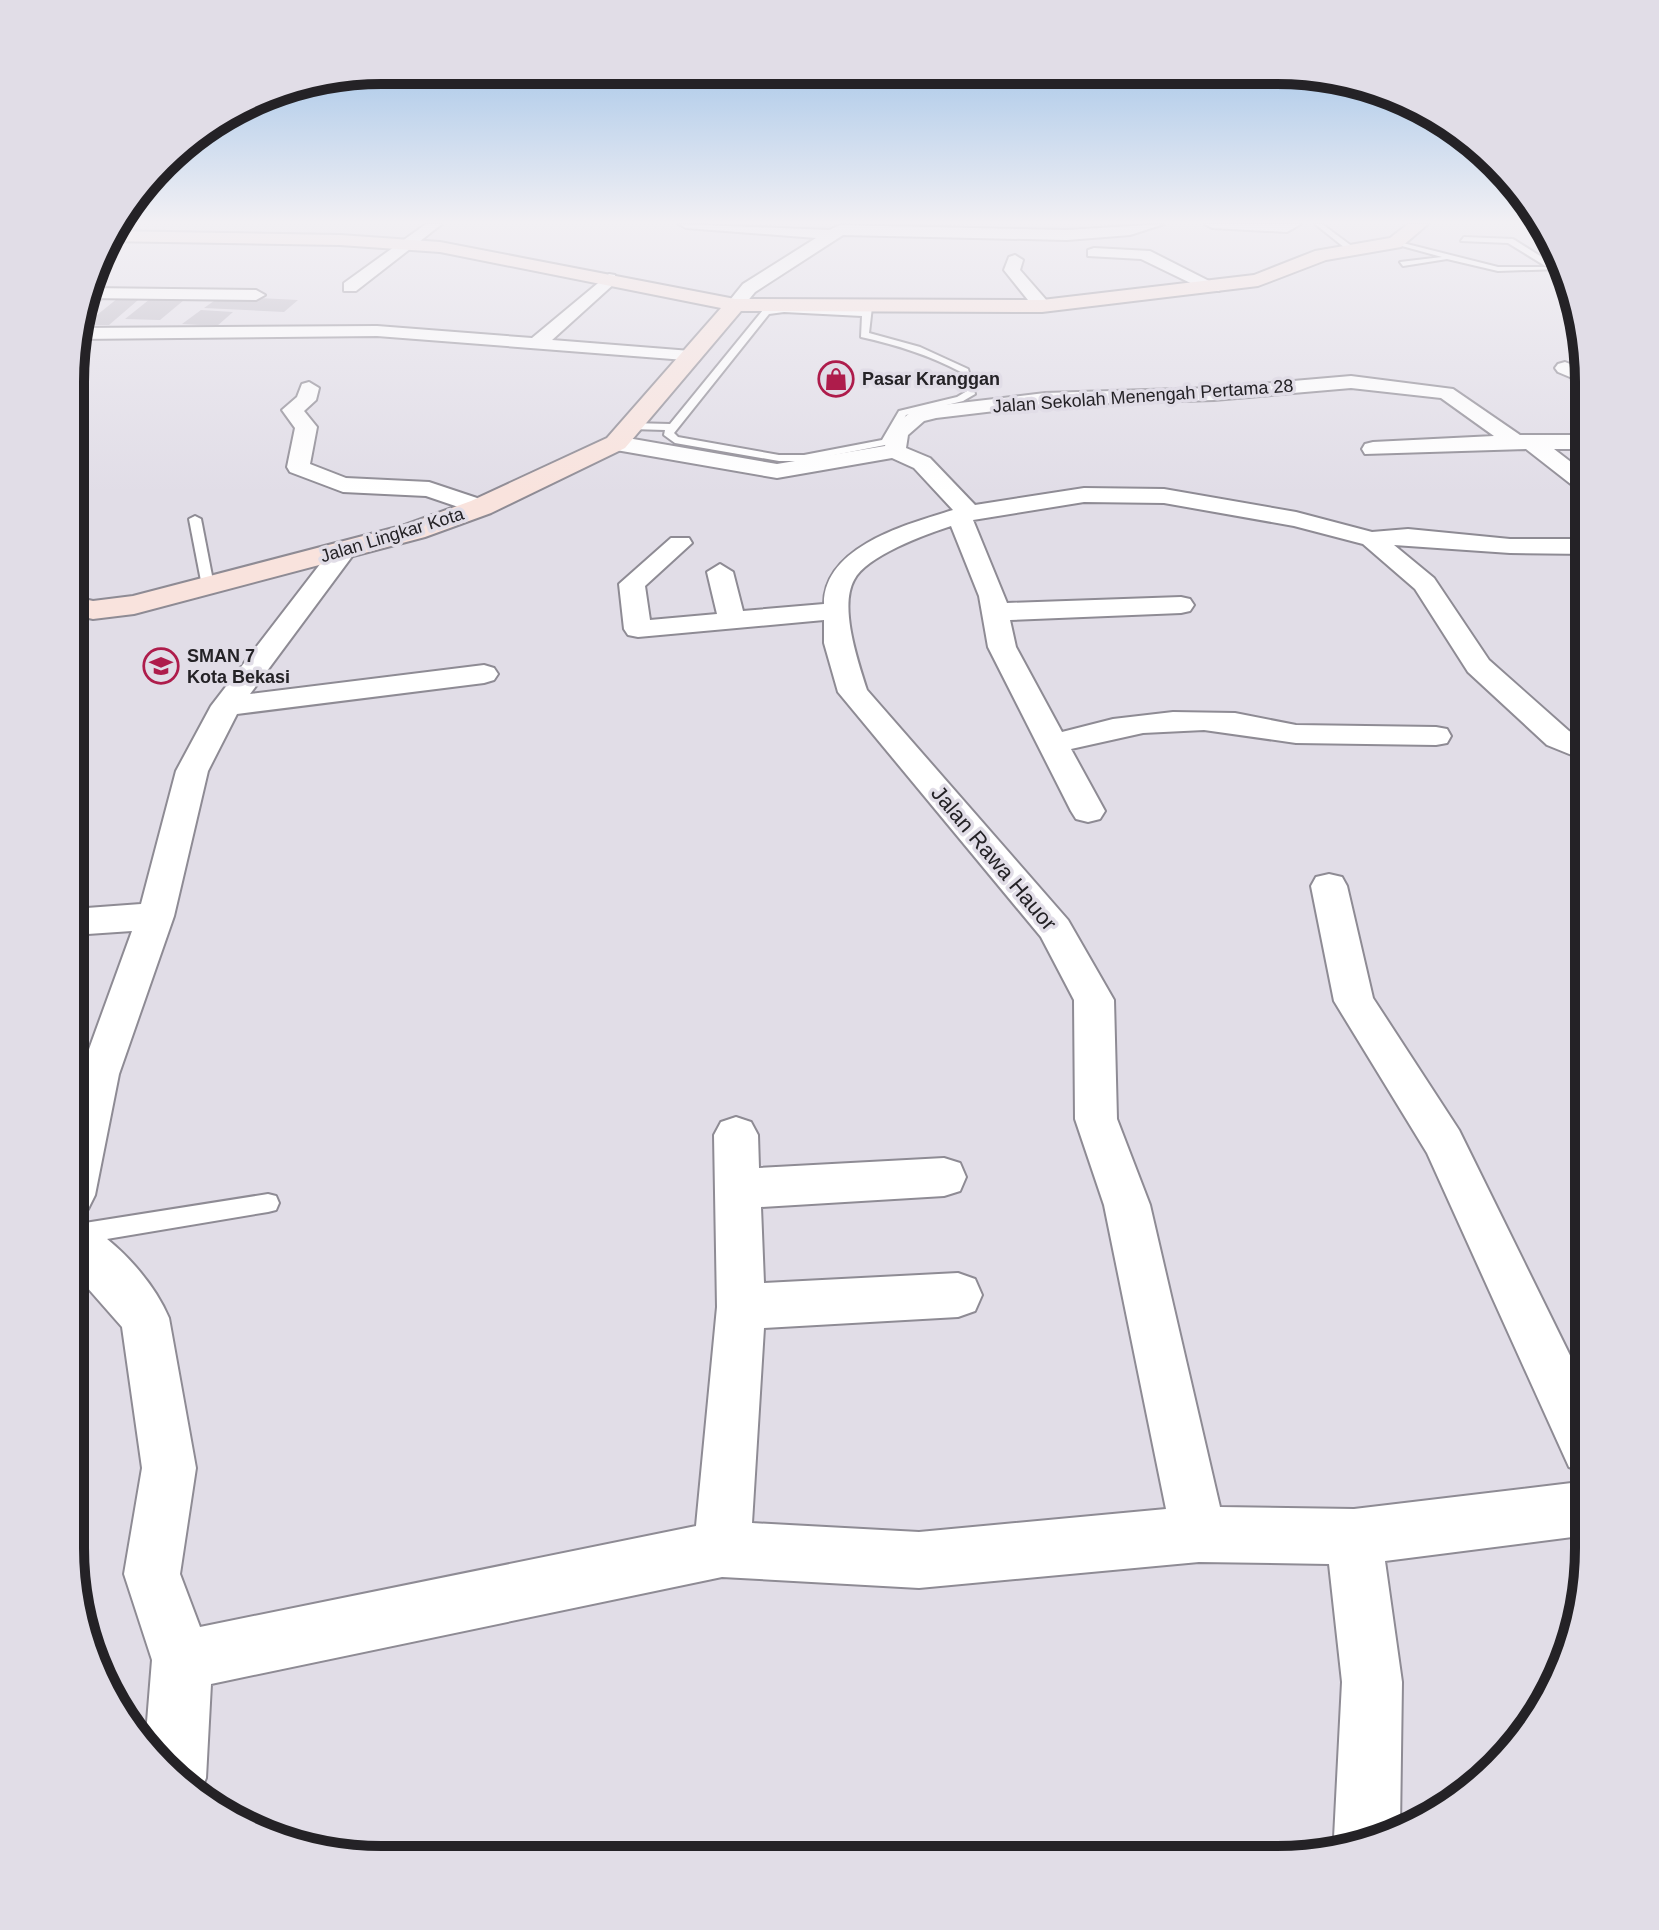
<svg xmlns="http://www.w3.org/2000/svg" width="1659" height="1930" font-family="Helvetica,sans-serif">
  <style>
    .building { fill: #bbb7c2 }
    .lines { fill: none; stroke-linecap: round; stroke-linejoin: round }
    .lane-casing { stroke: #8e8b94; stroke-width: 4 }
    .street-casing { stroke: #8e8b94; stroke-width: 4 }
    .secondary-casing { stroke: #8e8b94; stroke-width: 4 }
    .lane { fill: #fff; fill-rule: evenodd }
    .street { fill: #fff; fill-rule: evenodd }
    .secondary { fill: #f9e3dd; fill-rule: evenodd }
    .labels { text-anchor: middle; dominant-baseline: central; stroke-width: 7; stroke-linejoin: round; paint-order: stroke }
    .far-poi-label { font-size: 18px; font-weight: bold; fill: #242226; stroke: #e1dde7; text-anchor: start }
    .far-street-label { font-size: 18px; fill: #242226; stroke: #e1dde7 }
    .street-label { font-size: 22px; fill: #242226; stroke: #e1dde7 }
    .rim { fill: none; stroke: #242226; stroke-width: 10 }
  </style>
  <rect width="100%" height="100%" fill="#e1dde7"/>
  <!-- building -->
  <g class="building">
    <polygon points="123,294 145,294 109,325 76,325 78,316 97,315"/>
    <polygon points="221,296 298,300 284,312 204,308"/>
    <polygon points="150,299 184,300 160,320 125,319"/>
    <polygon points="201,310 233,312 217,326 182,324"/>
  </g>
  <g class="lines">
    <defs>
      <g id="lane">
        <polygon points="1315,224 1322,224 1357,250 1350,252"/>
        <polygon points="1464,237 1513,239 1561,269 1498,271 1447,259 1403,266 1400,262 1442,257 1391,243 1395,241 1498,267 1547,267 1508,243 1461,241"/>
        <polygon points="104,291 111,293 80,310 83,304"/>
        <path d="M865,305L872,307L869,333L920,347L968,369L975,394L963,401L906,415L890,444L804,461H779L675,443L664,435L665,430L631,429L626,426L631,423L670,424L763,310L784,306L863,311ZM784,312L862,316L861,337C897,345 929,355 961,372L967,391L957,397L899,411L882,440L804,455H779L678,437L674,433L769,314Z"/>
        <polygon points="195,516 201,519 214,586 208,590 202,586 189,519"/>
        <polygon points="268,1194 276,1196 279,1203 276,1210 268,1212 71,1245 72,1225"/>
      </g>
      <g id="street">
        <polygon points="426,224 442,224 356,291 344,291 344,283"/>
        <polygon points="679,224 829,230 840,225 1067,230 1164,224 1130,235 1067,240 843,235 755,292 741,309 735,310 726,305 743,284 816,238 686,228"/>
        <polygon points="1205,224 1301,224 1287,232 1212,228"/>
        <polygon points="1094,248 1150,251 1221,287 1219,291 1207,291 1141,259 1088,256 1088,250"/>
        <polygon points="1015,255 1023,260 1020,270 1048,302 1048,310 1036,310 1004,270 1009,257"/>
        <polygon points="609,274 615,275 615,283 552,340 691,351 701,357 698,361 377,336 76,339 76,328 377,326 532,338"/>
        <polygon points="89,288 256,290 265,295 256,300 85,298"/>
        <polygon points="1565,362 1588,371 1589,385 1558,372 1555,368 1558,364"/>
        <path d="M1351,376L1453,389L1520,435H1589V449H1554L1589,476V494L1581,492L1526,449L1365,454L1362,449L1365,444L1373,442L1494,436L1441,398L1351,388L1214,400L1045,405L936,418L924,421L908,435L906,448L930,458L975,505L1084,488L1164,489L1296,512L1372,532L1408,529L1510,539H1589V554L1510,553L1394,545L1434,578L1489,660L1569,731L1589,741V762L1547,745L1468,672L1415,589L1363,544L1294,526L1164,503L1084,502L973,520L1007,603L1181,597L1190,599L1194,605L1190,611L1181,613L1010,620L1016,647L1062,732L1113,719L1173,712L1235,713L1296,725L1436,727L1447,729L1451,736L1447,743L1436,745L1296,743L1204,730L1143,733L1071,749L1105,811L1100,819L1088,822L1076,819L1071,811L988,647L979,596L951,526C926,534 866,556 854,580C839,607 858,662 867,690L1068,920L1114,1000L1117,1119L1150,1205L1220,1507L1354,1509L1588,1481V1535L1385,1561L1402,1682L1400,1828L1338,1847L1334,1838L1342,1682L1329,1564L1199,1562L919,1588L722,1577L211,1684L206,1778L198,1797L161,1768L145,1747L152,1660L124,1574L142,1468L122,1327L71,1269L72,1218C111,1233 153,1280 169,1318L196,1468L180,1574L200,1627L696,1526L717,1307L714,1135L721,1122L736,1117L751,1122L758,1135L759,1168L944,1158L960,1163L966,1177L960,1191L944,1196L761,1207L764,1283L958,1273L975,1279L982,1295L975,1311L958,1317L764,1328L752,1523L919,1532L1166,1509L1104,1205L1075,1119L1074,1000L1041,937L838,692L824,643V620L638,637L628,635L624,629L619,584L671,538H689L692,543L645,586L650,620L717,614L707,572L720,564L733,572L743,611L824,604C824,546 908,524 953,510L914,468L892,458L777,478L616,450L605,443L616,436L777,464L885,446L890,428L910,413L934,406L1045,393L1214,388Z"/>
        <polygon points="309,382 319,388 316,400 304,411 317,427 310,464 346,478 429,482 489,502 493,507 489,512 473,512 426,496 343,492 290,472 287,467 295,428 282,410 297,397 302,384"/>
        <polygon points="343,543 356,551 250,694 484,665 494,668 498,674 494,680 484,683 237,714 208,771 174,916 119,1074 95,1195 88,1209 72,1214 72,1096 132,931 73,935 73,909 141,904 176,771 211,706 334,546"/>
        <polygon points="1329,874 1342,877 1347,886 1373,998 1459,1130 1588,1392 1588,1474 1569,1467 1427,1153 1334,1001 1311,886 1316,877"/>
      </g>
      <polygon id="secondary" points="1408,224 1428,224 1401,247 1326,260 1258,286 1042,312 741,311 625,448 491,513 425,537 134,614 93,619 75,615 75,597 93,601 133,596 405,525 471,501 607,438 721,308 440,252 340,245 106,241 110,231 340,235 440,242 735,299 1042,300 1254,275 1315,251 1390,238"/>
    </defs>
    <!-- lane casing -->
    <use href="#lane" class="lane-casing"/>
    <!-- street casing -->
    <use href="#street" class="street-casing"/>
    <!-- secondary casing -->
    <use href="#secondary" class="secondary-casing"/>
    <!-- lane -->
    <use href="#lane" class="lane"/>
    <!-- street -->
    <use href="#street" class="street"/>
    <!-- secondary -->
    <use href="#secondary" class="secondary"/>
  </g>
  <!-- sky -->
  <linearGradient id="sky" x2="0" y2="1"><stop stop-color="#92bbe5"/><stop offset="0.45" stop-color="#f2f0f4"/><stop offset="1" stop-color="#f2f0f4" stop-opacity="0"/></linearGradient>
  <rect width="1659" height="494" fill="url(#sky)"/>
  <!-- icons -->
  <defs>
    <symbol id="shop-ring" viewBox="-11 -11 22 22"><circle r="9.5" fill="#e1dde7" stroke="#ae1c4b" stroke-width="1.5"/><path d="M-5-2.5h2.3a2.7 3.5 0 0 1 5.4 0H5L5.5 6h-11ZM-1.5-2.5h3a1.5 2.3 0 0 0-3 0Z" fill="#ae1c4b"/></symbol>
    <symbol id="school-ring" viewBox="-11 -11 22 22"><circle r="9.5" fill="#e1dde7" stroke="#ae1c4b" stroke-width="1.5"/><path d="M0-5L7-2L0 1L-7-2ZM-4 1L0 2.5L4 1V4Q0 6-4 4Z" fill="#ae1c4b"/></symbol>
  </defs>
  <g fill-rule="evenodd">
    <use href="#shop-ring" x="816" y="359" width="40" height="40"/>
    <use href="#school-ring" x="141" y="646" width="40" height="40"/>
  </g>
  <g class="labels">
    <!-- far-poi labels -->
    <g class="far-poi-label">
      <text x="862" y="379">Pasar Kranggan</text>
      <text x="187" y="656">SMAN 7<tspan x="187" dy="21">Kota Bekasi</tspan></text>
    </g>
    <!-- far-street labels -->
    <g class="far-street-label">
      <text transform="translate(1143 396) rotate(-4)">Jalan Sekolah Menengah Pertama 28</text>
      <text transform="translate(392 535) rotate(-17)">Jalan Lingkar Kota</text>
    </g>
    <!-- street labels -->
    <g class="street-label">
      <text transform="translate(994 858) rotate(50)">Jalan Rawa Hauor</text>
    </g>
  </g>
  <!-- crop -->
  <path d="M0 0H1659V1930H0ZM382 84H1277A298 298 0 0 1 1575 382V1548A298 298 0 0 1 1277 1846H382A298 298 0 0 1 84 1548V382A298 298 0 0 1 382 84Z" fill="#e1dde7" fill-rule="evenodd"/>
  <path class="rim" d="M382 84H1277A298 298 0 0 1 1575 382V1548A298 298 0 0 1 1277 1846H382A298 298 0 0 1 84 1548V382A298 298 0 0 1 382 84Z"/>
</svg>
